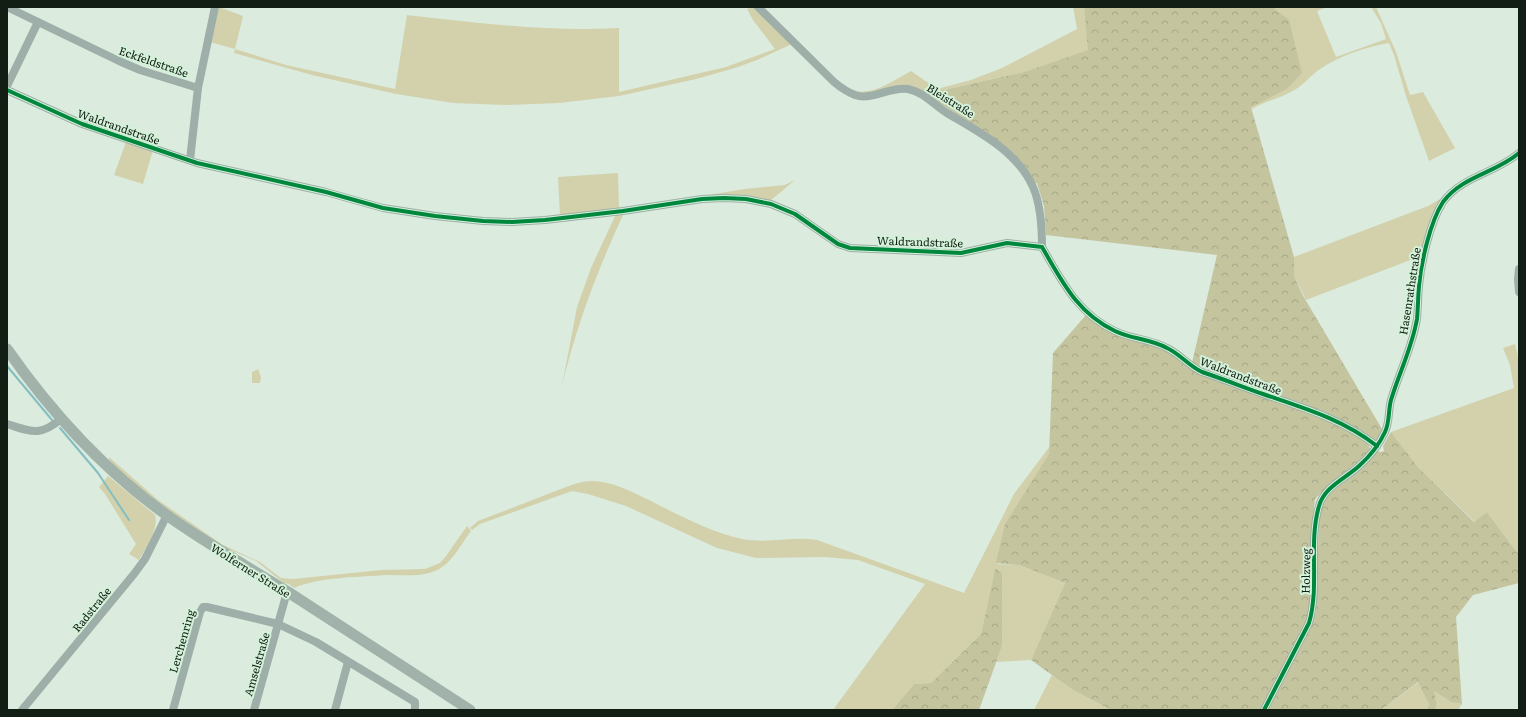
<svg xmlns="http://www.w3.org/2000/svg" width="1526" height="717" font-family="Literata,serif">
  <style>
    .green { fill: #d2d1ac }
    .forest { fill: url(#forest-crowns) }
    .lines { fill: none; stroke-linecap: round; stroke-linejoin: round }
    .stream { stroke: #83bec1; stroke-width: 2 }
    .minor { stroke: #9dafa8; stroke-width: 8 }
    .major { stroke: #a0b2aa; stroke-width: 11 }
    .cycleway-casing { stroke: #d4f2da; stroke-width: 6 }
    .cycleway { stroke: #00873e; stroke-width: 4 }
    .labels { text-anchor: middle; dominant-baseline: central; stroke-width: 4; stroke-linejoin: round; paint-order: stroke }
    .street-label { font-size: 11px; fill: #121d14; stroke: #d4f2da }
  </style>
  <defs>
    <pattern id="forest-crowns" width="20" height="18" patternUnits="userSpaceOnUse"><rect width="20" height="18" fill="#c4c49f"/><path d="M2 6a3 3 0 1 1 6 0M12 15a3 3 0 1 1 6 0" fill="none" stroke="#a7a888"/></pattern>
  </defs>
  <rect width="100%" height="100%" fill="#dbebde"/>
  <!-- green -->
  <g class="green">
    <path d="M219,7L243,16L235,49L286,65L395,89L407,15C478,23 548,32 619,28V92L726,67L775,49L753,20L747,9L755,7L792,44L757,60L735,68L696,79L619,96L559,103L505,105L453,103L396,94L312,75L234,53L235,49L210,42Z"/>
    <path d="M1073,7H1084L1089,50L1024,72L926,94L914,89L864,95L855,91C875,95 894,80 911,71L937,89L971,80L1002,68L1077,29Z"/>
    <path d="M1275,7H1328L1317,11L1336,57L1386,39L1381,23L1371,7H1376L1396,52L1410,95L1423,92L1455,148L1429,161L1406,96L1394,55L1389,43C1366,47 1339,56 1320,69C1310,76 1302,87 1291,92C1279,99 1264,101 1252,109L1251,106L1287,89L1289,21L1275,9Z"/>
    <polygon points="126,142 153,150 143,184 114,175"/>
    <polygon points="618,173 619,208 560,216 558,177"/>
    <polygon points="795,180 770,201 702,196 745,189 785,185"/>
    <polygon points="1440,199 1421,258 1413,259 1306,300 1294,276 1294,257 1428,206"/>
    <path d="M616,214H622L623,215C597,271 576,327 562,386L577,307L591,268Z"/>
    <polygon points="1515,344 1519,361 1519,555 1487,512 1475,522 1418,467 1391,432 1514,388 1510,365 1503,348"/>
    <polygon points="258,369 261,377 260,383 252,383 252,372"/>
    <path d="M1050,446L1049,454L997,564L1019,565L1065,583L1031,660L996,662L1002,646L995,569L981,634L931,683L914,684L892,710H833L925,584L858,560L825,557L756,558L717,548L626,506L588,494L572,491L480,524L472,530L470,528L478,521L566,487C574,484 583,481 592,481C611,481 630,491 647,499C677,514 709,532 742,539C767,544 792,536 817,540L964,593L1014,494Z"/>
    <path d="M109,457L158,500L223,545L260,562L281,578L293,579L381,570L425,569L440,563L446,556L467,526L471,531C462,543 454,559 442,567C427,578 406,575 388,575C360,577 319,577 294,588L289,584L284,583L256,561L219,545L163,506L136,486L109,460Z"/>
    <path d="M108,476L155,515C159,529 146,547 139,560L129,554L136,544L105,494L99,487Z"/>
    <polygon points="1052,675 1073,690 1111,710 1034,710"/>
    <polygon points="1419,682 1429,704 1427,710 1381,710"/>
    <polygon points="1434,691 1451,702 1462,704 1458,710 1435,710 1437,704"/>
  </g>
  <!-- forest -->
  <g class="forest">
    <path d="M1084,7H1275V9L1289,20L1302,73L1287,89L1251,107L1294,257V276L1302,294L1382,429L1377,440L1374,441L1192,363L1217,255L1046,235L1044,206L1037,183L1034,184C1020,169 1005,149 990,137C970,121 947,109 926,94L1024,72L1088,50Z"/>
    <polygon points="1086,315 1167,349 1195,371 1321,418 1350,430 1369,445 1370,450 1357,463 1330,484 1315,499 1314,508 1312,539 1312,584 1307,621 1260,710 1111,710 1073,690 1031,660 1065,583 1019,565 996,563 1005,524 1049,454 1053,353"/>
    <polygon points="1391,432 1418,467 1474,522 1487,512 1519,555 1519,583 1473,595 1456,617 1462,704 1451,702 1434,691 1437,704 1435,710 1427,710 1429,704 1418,682 1381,710 1267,710 1316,612 1319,520 1322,505 1327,497 1376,451 1381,452 1384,451 1383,446"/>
    <polygon points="995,569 1000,571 1002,574 1002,646 979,710 892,710 914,684 931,683 981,634"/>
  </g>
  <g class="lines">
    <!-- stream -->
    <g class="stream">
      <polyline points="7,366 52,420"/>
      <polyline points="60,428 98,473 129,520"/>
    </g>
    <!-- minor -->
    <g class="minor">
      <polyline points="7,7 119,61 140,70 198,88 190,160"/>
      <path d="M758,7L834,82C840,87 847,92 855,95C872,101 890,86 908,89C924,92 934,105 947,113C979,132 1017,151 1033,187C1041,205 1042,227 1042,247"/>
      <polyline points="7,86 38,22"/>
      <polyline points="198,88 215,7"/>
      <path d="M7,90L82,124L197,163L326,192L383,208L435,216L483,221L512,222L545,220L623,211L702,199L724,198L746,199L771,204L795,214L838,244L850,248L961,253L1007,243L1042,247C1062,281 1077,313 1115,331C1131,339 1151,339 1167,348C1180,354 1189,366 1202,372C1223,379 1243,387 1263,394C1304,408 1342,419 1377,446"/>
      <polyline points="1519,269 1518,279 1519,292"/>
      <path d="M7,424C32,432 40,437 62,418"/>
      <polyline points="22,710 134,574 145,559 167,515"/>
      <polyline points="173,710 200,612 203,607 207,607 278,624 316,642 415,702 415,710"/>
      <polyline points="254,710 287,592"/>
      <polyline points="335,710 348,662"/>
      <path d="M1264,710L1309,623C1320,585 1308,544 1319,506C1324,487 1346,478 1359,466C1369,457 1379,445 1385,432C1390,421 1388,411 1391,400C1399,373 1412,348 1417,319C1418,308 1418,297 1419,286C1421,263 1430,222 1443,202C1462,176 1496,173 1519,153"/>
    </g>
    <!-- major -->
    <path class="major" d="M7,349C51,412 105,471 168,516C206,543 248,567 288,592C349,631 409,671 470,710"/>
    <defs>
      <g id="cycleway">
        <path d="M7,90L82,124L197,163L326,192L383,208L435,216L483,221L512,222L545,220L623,211L702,199L724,198L746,199L771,204L795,214L838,244L850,248L961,253L1007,243L1042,247C1062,281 1077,313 1115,331C1131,339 1151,339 1167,348C1180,354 1189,366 1202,372C1223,379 1243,387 1263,394C1304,408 1342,419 1377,446"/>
        <path d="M1264,710L1309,623C1320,585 1308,544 1319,506C1324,487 1346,478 1359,466C1369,457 1379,445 1385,432C1390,421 1388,411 1391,400C1399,373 1412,348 1417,319C1418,308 1418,297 1419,286C1421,263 1430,222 1443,202C1462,176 1496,173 1519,153"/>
      </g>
    </defs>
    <!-- cycleway casing -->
    <use href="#cycleway" class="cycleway-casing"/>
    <!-- cycleway -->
    <use href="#cycleway" class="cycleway"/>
  </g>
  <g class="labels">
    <!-- street labels -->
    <g class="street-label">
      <text transform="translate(154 61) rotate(19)">Eckfeldstraße</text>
      <text transform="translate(951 100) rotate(32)">Bleistraße</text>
      <text transform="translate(119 126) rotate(19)">Waldrandstraße</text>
      <text transform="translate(920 241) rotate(2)">Waldrandstraße</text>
      <text transform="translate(1409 291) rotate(-81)">Hasenrathstraße</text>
      <text transform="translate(1241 375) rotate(21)">Waldrandstraße</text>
      <text transform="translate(251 570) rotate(32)">Wolferner Straße</text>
      <text transform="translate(1305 571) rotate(-89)">Holzweg</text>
      <text transform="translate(91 609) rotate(-51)">Radstraße</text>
      <text transform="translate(181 641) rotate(-74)">Lerchenring</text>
      <text transform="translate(256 664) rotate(-74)">Amselstraße</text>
    </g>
  </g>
  <!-- border -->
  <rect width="1526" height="717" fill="none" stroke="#121d14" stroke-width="16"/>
</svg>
